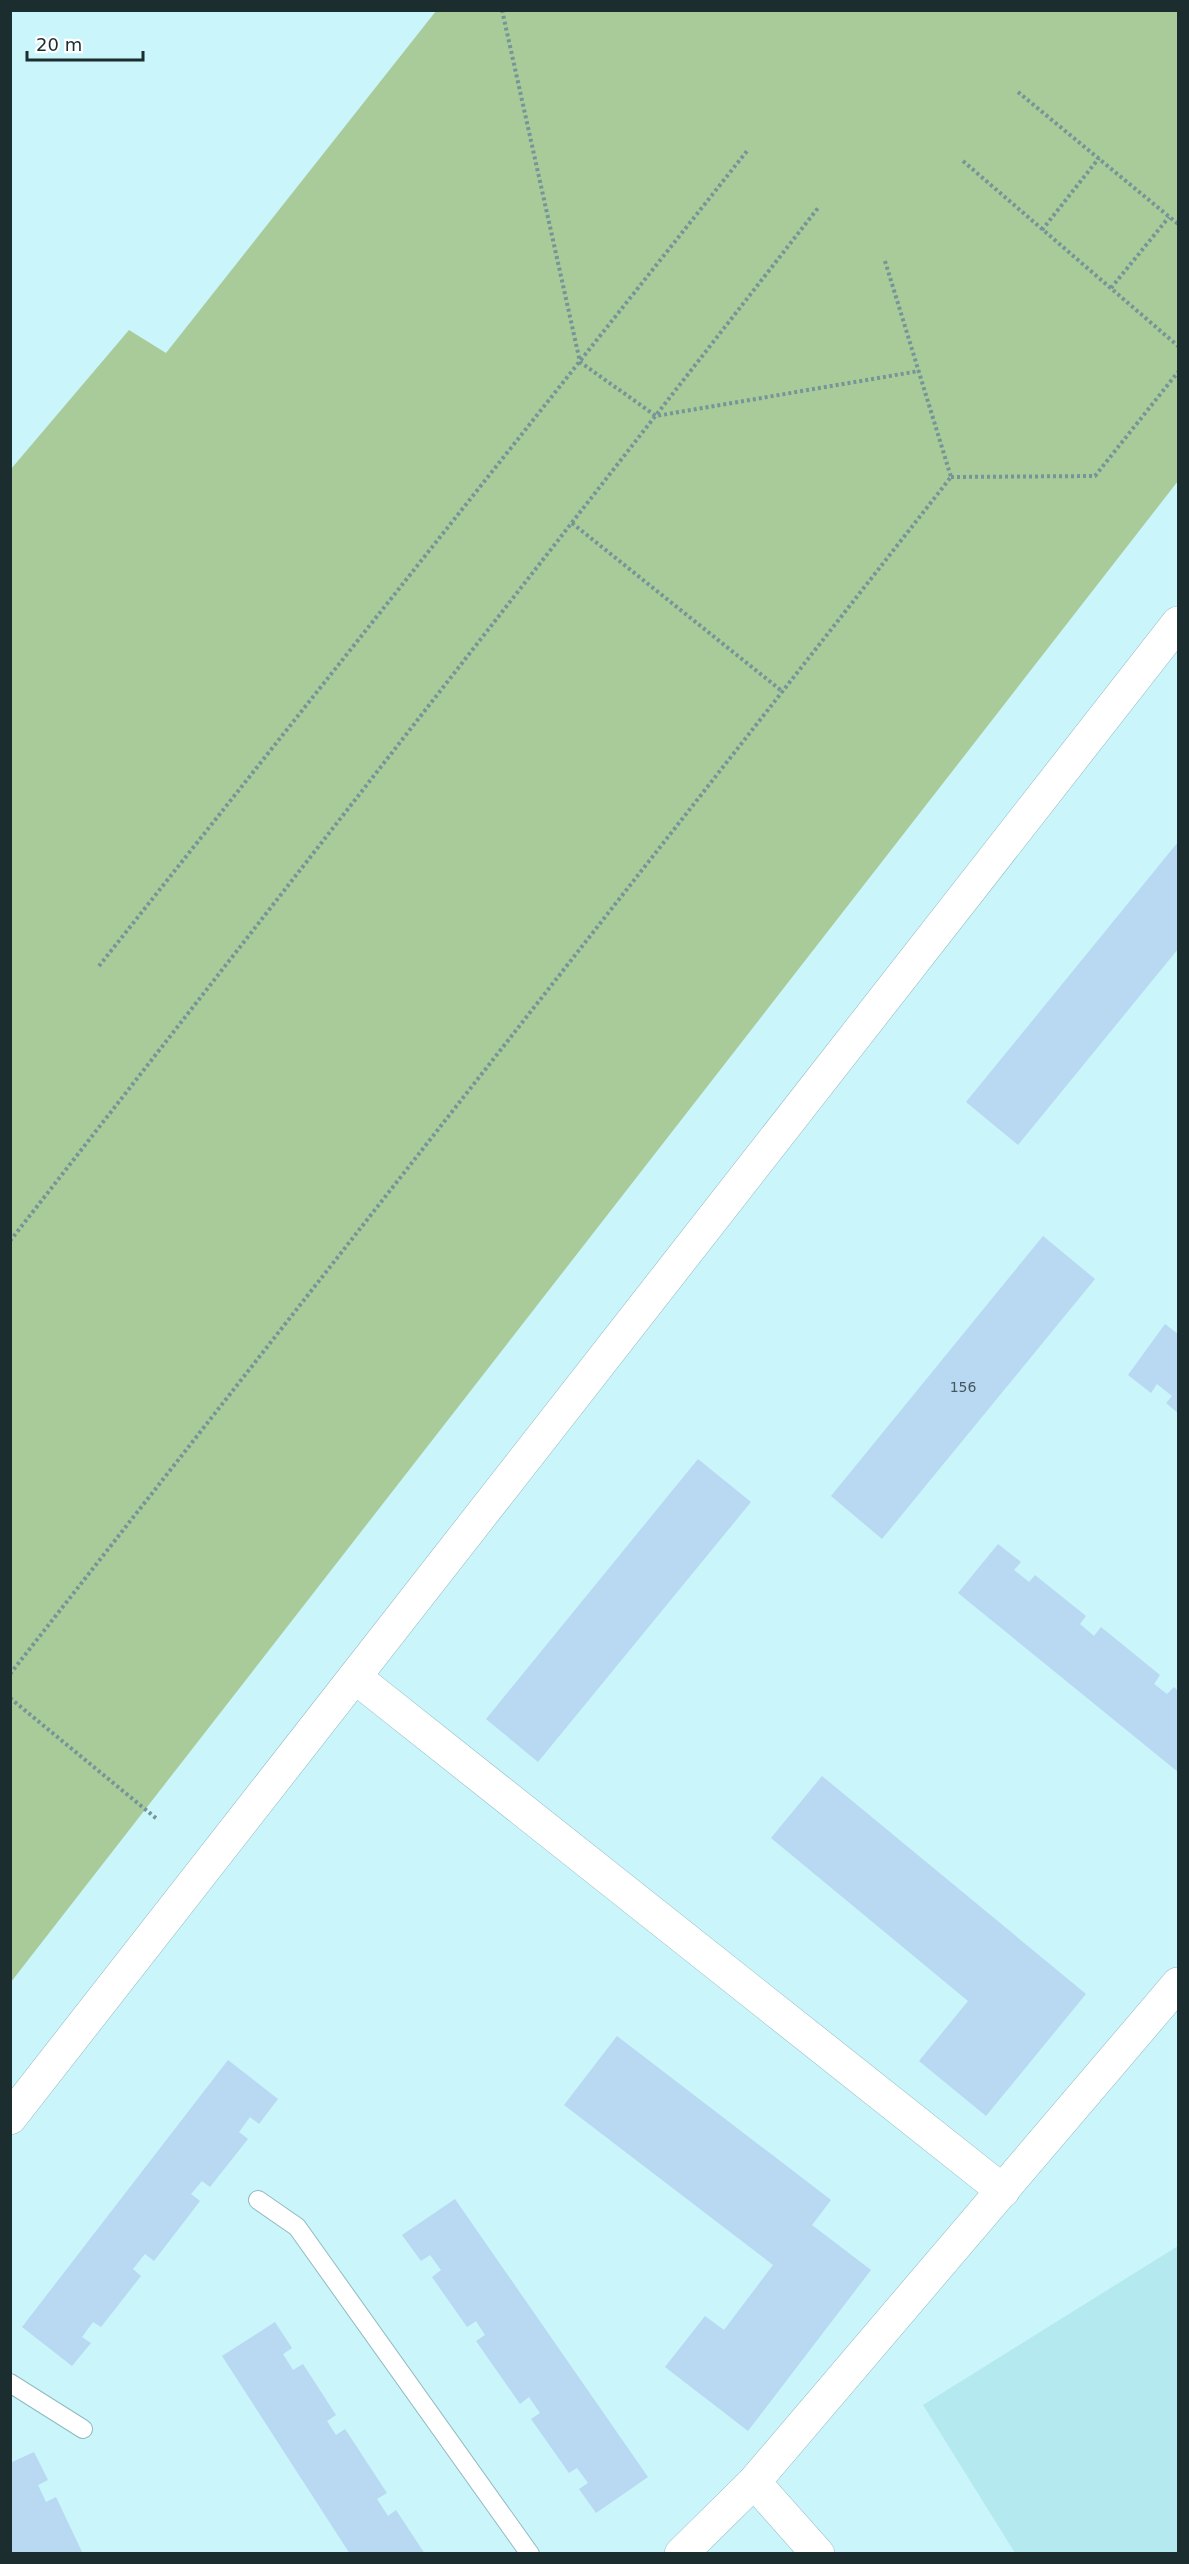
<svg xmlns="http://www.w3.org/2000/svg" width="1189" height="2564" font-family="'DejaVu Sans',sans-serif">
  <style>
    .built { fill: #b4e9ef }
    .green { fill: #a8cb99 }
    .building { fill: #b8d9f1 }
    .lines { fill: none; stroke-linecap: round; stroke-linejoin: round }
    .lane-casing { stroke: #90babf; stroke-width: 20 }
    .street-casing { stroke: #90babf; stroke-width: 34 }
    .secondary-casing { stroke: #90babf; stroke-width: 34 }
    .path { stroke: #769598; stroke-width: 4; stroke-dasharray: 3 3; stroke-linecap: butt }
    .lane { stroke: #fff; stroke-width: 18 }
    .street { stroke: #fff; stroke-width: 33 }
    .secondary { stroke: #fff; stroke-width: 33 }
    .labels { text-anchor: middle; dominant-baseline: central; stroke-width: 4.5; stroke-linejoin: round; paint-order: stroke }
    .number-label { font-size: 14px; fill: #435860 }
  </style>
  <rect width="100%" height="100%" fill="#caf5fa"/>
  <!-- built -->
  <polygon class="built" points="1178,2246 1178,2553 1015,2553 923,2405"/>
  <!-- green -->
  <polygon class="green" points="436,11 1178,11 1178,481 11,1982 11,469 129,330 166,353"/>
  <!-- building -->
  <g class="building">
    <polygon points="1178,842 1178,949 1018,1145 966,1102"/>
    <polygon points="1043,1236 1095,1279 882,1539 831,1496"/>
    <polygon points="1165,1324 1178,1334 1178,1413 1166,1403 1172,1396 1157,1384 1151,1393 1128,1375"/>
    <polygon points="698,1459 751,1502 538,1762 486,1719"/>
    <polygon points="998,1544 1021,1562 1014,1570 1029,1582 1035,1575 1086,1616 1080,1624 1094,1636 1101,1627 1160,1675 1154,1684 1167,1694 1174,1687 1178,1691 1178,1772 958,1593"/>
    <polygon points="822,1776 1086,1994 986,2116 919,2061 968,2001 771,1838"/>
    <polygon points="617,2036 831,2200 812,2225 871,2270 748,2431 665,2367 705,2316 724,2330 773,2265 564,2105"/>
    <polygon points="228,2060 278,2099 259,2124 250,2117 239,2132 248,2139 210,2187 202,2181 191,2194 200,2201 154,2261 145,2254 133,2269 141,2276 101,2327 93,2322 82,2337 91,2343 72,2366 22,2327"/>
    <polygon points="455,2199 648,2477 596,2513 579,2489 588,2483 577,2468 569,2473 531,2419 540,2413 529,2397 520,2404 476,2341 485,2335 476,2321 467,2327 432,2277 441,2270 430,2255 421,2261 402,2235"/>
    <polygon points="275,2322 292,2348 283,2354 293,2370 303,2364 336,2415 327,2421 336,2435 345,2429 387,2493 377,2499 388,2516 396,2510 425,2554 350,2554 222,2356"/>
    <polygon points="34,2452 48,2480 38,2485 46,2502 56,2497 82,2552 80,2554 12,2554 10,2549 10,2463"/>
  </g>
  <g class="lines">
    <defs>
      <g id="lane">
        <polyline points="258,2200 297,2227 530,2554"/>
        <polyline points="10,2383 83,2429"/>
      </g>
      <g id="street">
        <polyline points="355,1677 1003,2191"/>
        <polyline points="754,2482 818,2554"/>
        <polyline points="681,2554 754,2482 1178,1984"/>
      </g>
      <polyline id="secondary" points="10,2118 1178,623"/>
    </defs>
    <!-- lane casing -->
    <use href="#lane" class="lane-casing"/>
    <!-- street casing -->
    <use href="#street" class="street-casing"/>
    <!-- secondary casing -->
    <use href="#secondary" class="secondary-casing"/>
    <!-- path -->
    <g class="path">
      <polyline points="502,10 580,362 656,416 919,371"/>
      <polyline points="1018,92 1178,224"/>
      <polyline points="963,161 1178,346"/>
      <polyline points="1042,230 1099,158"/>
      <polyline points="885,261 951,477"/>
      <polyline points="1111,288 1169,217"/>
      <polyline points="951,477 1095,476 1178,372"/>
      <polyline points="572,523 783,692"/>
      <polyline points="99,966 747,151"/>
      <polyline points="10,1241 818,208"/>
      <polyline points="10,1674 951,477"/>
      <polyline points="10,1698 157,1819"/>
    </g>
    <!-- lane -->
    <use href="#lane" class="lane"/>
    <!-- street -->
    <use href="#street" class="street"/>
    <!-- secondary -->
    <use href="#secondary" class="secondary"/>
  </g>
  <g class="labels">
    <!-- number labels -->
    <g class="number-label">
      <text x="963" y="1387">156</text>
    </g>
  </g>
  <!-- border -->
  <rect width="1189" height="2564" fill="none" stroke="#1c2d2f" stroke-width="24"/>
  <!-- scale -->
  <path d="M27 51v9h116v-9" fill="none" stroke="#1c2d2f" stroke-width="3"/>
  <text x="36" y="51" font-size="18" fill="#1c2d2f" stroke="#ffffff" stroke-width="4.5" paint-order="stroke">20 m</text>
</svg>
